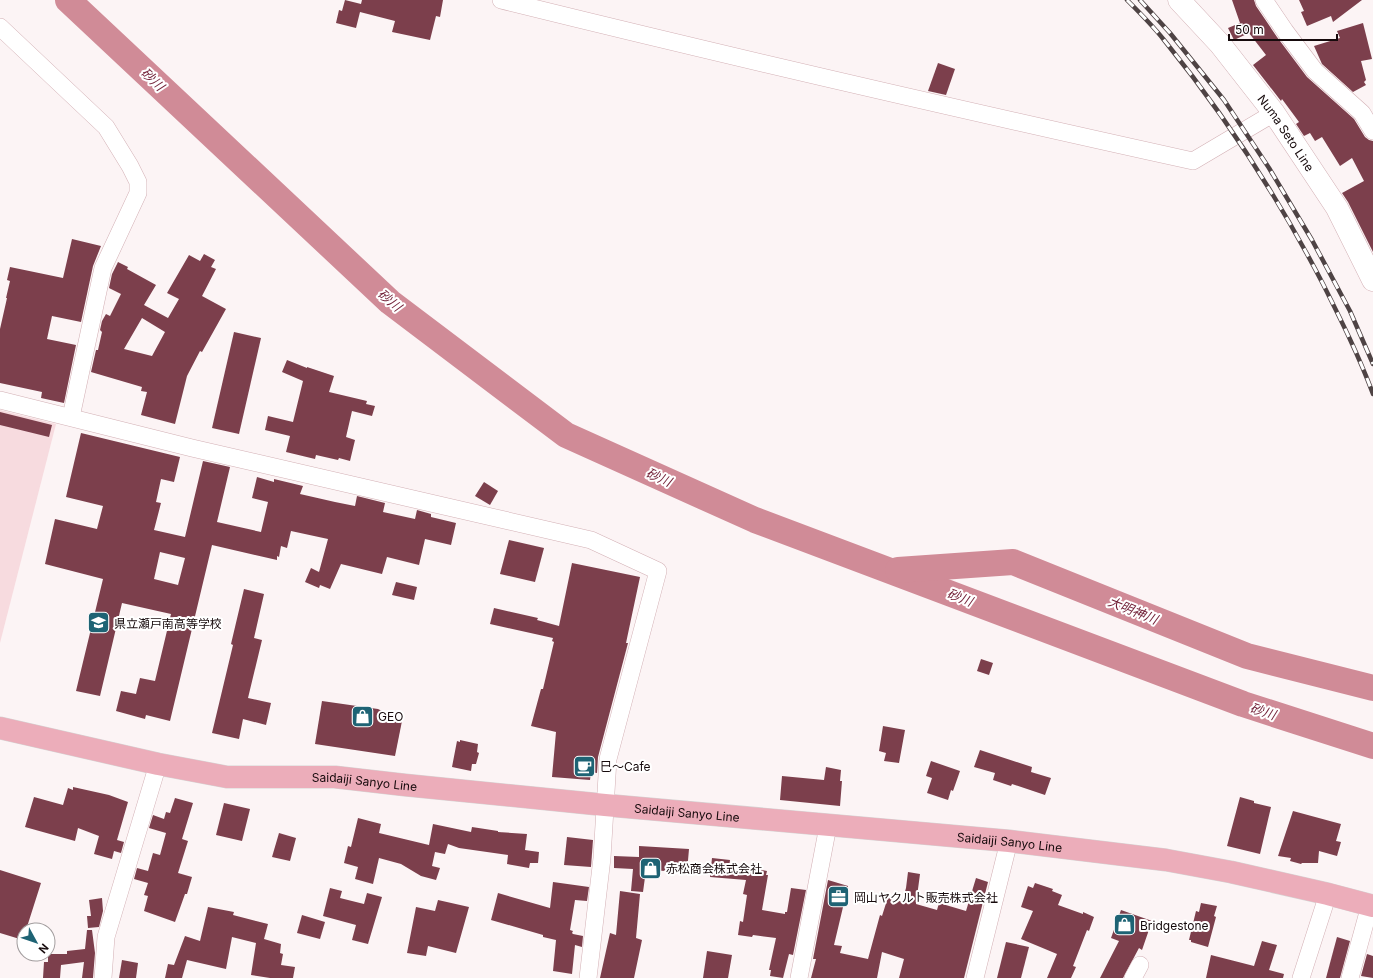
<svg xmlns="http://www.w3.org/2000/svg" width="1373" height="978" font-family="Inter,'Noto Sans JP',sans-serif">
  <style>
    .green { fill: #f7dbdf }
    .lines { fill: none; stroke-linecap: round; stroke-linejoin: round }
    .river { stroke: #d08b97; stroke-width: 26 }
    .building { fill: #7c3f4c; fill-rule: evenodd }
    .street-casing { stroke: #d3b0b5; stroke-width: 18 }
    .secondary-casing { stroke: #d3b0b5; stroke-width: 23 }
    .primary-casing { stroke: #d5d3d3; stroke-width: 23 }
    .street { stroke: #fff; stroke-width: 17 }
    .secondary { stroke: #fff; stroke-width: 22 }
    .primary { stroke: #ecadba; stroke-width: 22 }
    .rail-casing { stroke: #4e4344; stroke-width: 4.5 }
    .rail { stroke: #fff; stroke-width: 3; stroke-dasharray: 9; stroke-linecap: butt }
    .labels { text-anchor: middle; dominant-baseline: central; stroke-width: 4; stroke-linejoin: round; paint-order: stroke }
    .street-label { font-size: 12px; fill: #160a0c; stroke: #fff }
    .poi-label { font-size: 12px; fill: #160a0c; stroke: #fff; text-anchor: start }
    .water-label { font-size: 13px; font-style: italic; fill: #701e35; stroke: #fff }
  </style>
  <rect width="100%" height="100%" fill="#fcf4f5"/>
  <!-- green -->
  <polygon class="green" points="0,410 56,424 0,643"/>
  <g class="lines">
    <!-- river -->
    <g class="river">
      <polyline points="68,0 390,302 566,435 755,520 1243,704 1373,746"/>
      <polyline points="898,570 1013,562 1247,656 1373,688"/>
    </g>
  </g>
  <!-- building -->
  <g class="building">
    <polygon points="345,0 361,4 362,0 443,0 440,17 436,16 430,40 392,32 395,21 360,12 356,28 336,23 339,10 342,11"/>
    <polygon points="1232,0 1254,0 1256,6 1277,37 1307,77 1354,119 1365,137 1369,140 1373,141 1373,252 1348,202 1342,193 1364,181 1352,158 1340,166 1322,137 1315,141 1310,133 1304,136 1296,124 1299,122 1282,99 1281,101 1253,65 1266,55 1249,33 1234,40 1228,28 1240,23"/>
    <polygon points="1299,0 1362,0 1333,22 1331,16 1307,26 1301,12 1304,11"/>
    <polygon points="1363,23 1372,59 1361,61 1366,80 1364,82 1366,85 1353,92 1322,64 1314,46 1340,38 1337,31"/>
    <polygon points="938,63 955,69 946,95 928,91"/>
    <polygon points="72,239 101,246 93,266 81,322 52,316 47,339 76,345 64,403 41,398 42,392 0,383 0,329 7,298 6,298 10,281 7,280 10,267 63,278"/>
    <path d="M204,254L215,260L211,267L216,269L202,296L226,309L202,352L200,351L187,376L175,424L141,415L147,392L141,391L142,387L91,372L96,350H98L102,332L100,330L102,321L106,314L110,316L121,294L109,288L112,274L118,262L128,267L127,269L156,285L144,305L168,318L179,299L167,293L189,255L200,261ZM142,318L165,332L152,356L124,349Z"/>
    <polygon points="234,332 261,338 239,434 212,428"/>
    <polygon points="287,360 307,368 307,367 334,376 329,392 367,401 366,404 375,406 372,416 352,411 346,437 355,440 350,461 339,458 338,460 316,455 315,459 286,452 290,436 265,430 268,416 293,422 303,381 282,372"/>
    <polygon points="0,412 52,425 49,437 0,425"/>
    <path d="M81,433L180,457L174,482L161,479L156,502L161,503L154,530L185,537L203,461L230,467L217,522L261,532L268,502L252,498L257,477L274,482V479L303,486L300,494L335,502L355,506L357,496L385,503L383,512L415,519L417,510L431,514V517L456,523L451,545L425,539L419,565L387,557L382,574L341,564L330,589L320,585L319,588L305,582L311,568L319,572L328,539L291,531L287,548L281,546L279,557L277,556V560L212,545L170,721L146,715L145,719L116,711L121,691L136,694L140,678L155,681L171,614L122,603L100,696L76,691L103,579L45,564L55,519L97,529L103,506L66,497ZM160,552L185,558L178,585L154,579Z"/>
    <polygon points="484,482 498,491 490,505 475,496"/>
    <polygon points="509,540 544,548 535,582 500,574"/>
    <polygon points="572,563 640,577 626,643 628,643 598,757 597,773 591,772 590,780 552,777 556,732 531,726 541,689 543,689 554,642 552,641 553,638 490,624 494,608 538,618 537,620 559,626"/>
    <polygon points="396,582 417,587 414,600 392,595"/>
    <polygon points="244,589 264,594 254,638 262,640 248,698 271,703 266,725 243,719 239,739 212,733 233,645 231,644"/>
    <polygon points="981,659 993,663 989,675 977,671"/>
    <polygon points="322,701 378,709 402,721 395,756 315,744"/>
    <polygon points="883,726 905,730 899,763 884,761 886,753 879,751"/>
    <polygon points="460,740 478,744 477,752 479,753 476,764 472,764 471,771 452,767 457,741 460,742"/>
    <polygon points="980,750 1032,767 1031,772 1051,778 1045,795 1012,784 1011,786 993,780 995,773 974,767"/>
    <polygon points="931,761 960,771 953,791 951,790 948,800 927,793 932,778 926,776"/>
    <polygon points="826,767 841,770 840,781 842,781 840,806 780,800 782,776 824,780"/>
    <polygon points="73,787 109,795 128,802 117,840 124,842 121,853 114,851 112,859 94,854 99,836 78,828 75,841 25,827 34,797 63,805 68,788 73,790"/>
    <polygon points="1240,797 1254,801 1254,803 1271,807 1260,854 1227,846"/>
    <polygon points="175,798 193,803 182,839 188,841 178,873 192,877 187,894 185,894 175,922 144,911 148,896 144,895 148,883 134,879 137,868 148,871 153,853 160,855 166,833 149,828 153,815 164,819 166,812 170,813"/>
    <polygon points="224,803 250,809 242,841 216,835"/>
    <polygon points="1293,811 1341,824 1336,841 1341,842 1337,856 1319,851 1318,863 1302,863 1301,864 1290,861 1291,858 1278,856"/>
    <polygon points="358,818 381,824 379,833 429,845 433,824 471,832 472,827 498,831 498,832 527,834 525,850 539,852 538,863 530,863 529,868 507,864 508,855 459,848 448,844 445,854 435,852 432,866 440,868 436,880 421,876 401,864 379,858 373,884 355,879 358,867 344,863 348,846 351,847"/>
    <polygon points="279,833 296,838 290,861 272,857"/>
    <polygon points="567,837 593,840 591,867 564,865"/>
    <polygon points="639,846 689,849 687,872 646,870 643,892 631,891 633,869 614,868 614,856 639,857"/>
    <polygon points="712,858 730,860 729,868 752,872 753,868 767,871 766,875 768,875 762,910 785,914 785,912 787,912 791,888 806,890 793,955 789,954 783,978 770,976 771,970 769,970 776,938 753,935 752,937 738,935 740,921 743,922 747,895 743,894 746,880 710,877"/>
    <polygon points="0,870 41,883 26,930 24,930 23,940 0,933"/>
    <polygon points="908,872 920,874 916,904 937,910 939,903 966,911 976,878 988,882 964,978 899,978 904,959 882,952 877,978 811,978 816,959 813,959 828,880 848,886 834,945 842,946 840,953 868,959 880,915 882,916 888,897 902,902 906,888"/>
    <polygon points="553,882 589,887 587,901 575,900 570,930 573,931 572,933 573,934 583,936 582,947 575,945 572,974 553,971 556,940 543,937 543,935 519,928 491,920 498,893 550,908"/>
    <polygon points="1035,883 1053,889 1052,891 1062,895 1058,905 1083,914 1083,912 1094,917 1089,931 1087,930 1073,966 1076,967 1071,978 1047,978 1057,954 1021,939 1033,911 1021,907 1028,886 1033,888"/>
    <polygon points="330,888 342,891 340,898 364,904 367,893 382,897 368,944 352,940 356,925 323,916"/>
    <polygon points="620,891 640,894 636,938 642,940 634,978 600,978 610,933 616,935"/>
    <polygon points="102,898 103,911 99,927 88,928 87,916 91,916 89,900"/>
    <polygon points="438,900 469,907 456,953 428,946 426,956 407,953 416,907 435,911"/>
    <polygon points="1201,903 1217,906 1214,916 1216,917 1208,947 1191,942 1191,940 1189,940 1196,911 1199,912"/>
    <polygon points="208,907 234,912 233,915 268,924 264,939 281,944 280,953 283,954 281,965 295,967 293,978 270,978 251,975 256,943 232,937 226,969 187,960 182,978 165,978 168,964 174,965 185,936 200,941"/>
    <polygon points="1121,910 1152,921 1142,950 1139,948 1123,978 1100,978 1119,941 1111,938"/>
    <polygon points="302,915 325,922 320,939 297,933"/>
    <polygon points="87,930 92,930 95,953 93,978 82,978 84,962 61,965 60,978 43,978 44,962 48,962 48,954 67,954 67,951 85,949"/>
    <polygon points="1337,937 1350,941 1340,978 1326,978"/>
    <polygon points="1262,941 1277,945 1269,970 1284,974 1283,978 1206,978 1211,955 1254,966"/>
    <polygon points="1006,942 1029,947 1021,978 997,978"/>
    <polygon points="707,951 732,955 728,978 703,978"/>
    <polygon points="1367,954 1373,956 1373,978 1361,976"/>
    <polygon points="122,960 138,963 136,978 119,978"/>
  </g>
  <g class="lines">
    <defs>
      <g id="street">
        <path d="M501,0C731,57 962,110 1193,161L1274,113"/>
        <polyline points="1264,0 1285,31 1315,71 1362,113 1373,131"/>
        <polyline points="0,27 106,127 130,166 138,182 138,193 103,268 71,417"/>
        <polyline points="0,400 192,448 591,540 658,571 608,759 602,858 588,978"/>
        <polyline points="103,978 106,937 158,764"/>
        <polyline points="799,978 828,826"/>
        <polyline points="975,978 1009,841"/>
        <polyline points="1133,978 1140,965"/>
        <polyline points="1301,978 1328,894"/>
        <polyline points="1350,978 1370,905"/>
      </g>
      <g id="secondary">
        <path id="s1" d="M1179,0L1220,44L1274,113L1337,208L1373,280"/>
      </g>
      <g id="primary">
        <path id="s2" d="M0,728L158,764L227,777H335L405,785L605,805L1009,841L1166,860L1231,872L1328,894L1373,906"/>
      </g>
    </defs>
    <!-- street casing -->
    <use href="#street" class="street-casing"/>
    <!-- secondary casing -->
    <use href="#secondary" class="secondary-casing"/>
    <!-- primary casing -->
    <use href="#primary" class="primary-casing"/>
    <!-- street -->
    <use href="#street" class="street"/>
    <!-- secondary -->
    <use href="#secondary" class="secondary"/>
    <!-- primary -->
    <use href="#primary" class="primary"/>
    <defs>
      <g id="rail">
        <path d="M1127,0C1140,13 1153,26 1164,40C1224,114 1279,199 1323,284C1341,320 1359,356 1373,394"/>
        <polyline points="1140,0 1170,33 1224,100 1269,168 1312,240 1350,311 1373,364"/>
      </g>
    </defs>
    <!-- rail casing -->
    <use href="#rail" class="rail-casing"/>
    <!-- rail -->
    <use href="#rail" class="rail"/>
  </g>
  <!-- icons -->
  <defs>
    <symbol id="school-square" viewBox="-11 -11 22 22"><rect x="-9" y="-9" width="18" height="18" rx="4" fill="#1e6374" stroke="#fff"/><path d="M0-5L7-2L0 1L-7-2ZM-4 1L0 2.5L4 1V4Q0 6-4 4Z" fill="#fff"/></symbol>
    <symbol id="shop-square" viewBox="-11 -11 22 22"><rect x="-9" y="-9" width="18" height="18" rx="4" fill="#1e6374" stroke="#fff"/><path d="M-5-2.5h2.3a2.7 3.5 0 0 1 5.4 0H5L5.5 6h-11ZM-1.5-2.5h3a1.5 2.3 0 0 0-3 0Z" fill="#fff"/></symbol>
    <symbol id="cafe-square" viewBox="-11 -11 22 22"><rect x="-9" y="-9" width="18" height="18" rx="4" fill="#1e6374" stroke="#fff"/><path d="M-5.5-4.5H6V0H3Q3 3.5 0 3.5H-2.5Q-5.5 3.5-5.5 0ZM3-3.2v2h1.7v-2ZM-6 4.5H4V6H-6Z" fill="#fff"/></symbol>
    <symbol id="office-square" viewBox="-11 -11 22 22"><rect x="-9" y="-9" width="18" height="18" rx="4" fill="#1e6374" stroke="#fff"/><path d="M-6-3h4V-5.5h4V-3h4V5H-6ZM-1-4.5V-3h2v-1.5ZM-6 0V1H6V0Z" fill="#fff"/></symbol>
  </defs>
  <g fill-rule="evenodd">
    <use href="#school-square" x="86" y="610" width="25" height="25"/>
    <use href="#shop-square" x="350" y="704" width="25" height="25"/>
    <use href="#cafe-square" x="572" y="754" width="25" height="25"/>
    <use href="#shop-square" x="638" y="856" width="25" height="25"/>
    <use href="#office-square" x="826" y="884" width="25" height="25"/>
    <use href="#shop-square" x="1112" y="912" width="25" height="25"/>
  </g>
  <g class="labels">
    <!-- street labels -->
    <g class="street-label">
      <text stroke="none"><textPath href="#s1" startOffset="171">Numa Seto Line</textPath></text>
      <text stroke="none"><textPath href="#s2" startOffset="370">Saidaiji Sanyo Line</textPath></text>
      <text stroke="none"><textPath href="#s2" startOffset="694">Saidaiji Sanyo Line</textPath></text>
      <text stroke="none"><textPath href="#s2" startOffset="1018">Saidaiji Sanyo Line</textPath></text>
    </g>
    <!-- poi labels -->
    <g class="poi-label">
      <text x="114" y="623">県立瀬戸南高等学校</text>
      <text x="378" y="716">GEO</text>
      <text x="600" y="766">巳～Cafe</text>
      <text x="666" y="868">赤松商会株式会社</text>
      <text x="854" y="897">岡山ヤクルト販売株式会社</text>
      <text x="1140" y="925">Bridgestone</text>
    </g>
    <!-- water labels -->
    <g class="water-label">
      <text transform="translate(153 79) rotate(43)">砂川</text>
      <text transform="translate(390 300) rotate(40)">砂川</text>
      <text transform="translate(659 477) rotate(24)">砂川</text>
      <text transform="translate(960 597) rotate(21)">砂川</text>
      <text transform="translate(1133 610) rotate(22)">大明神川</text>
      <text transform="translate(1263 711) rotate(18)">砂川</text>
    </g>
  </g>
  <!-- north arrow -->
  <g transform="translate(36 942) rotate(130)"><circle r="19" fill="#ffffff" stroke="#a29d9e"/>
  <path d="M0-3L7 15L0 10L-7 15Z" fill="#1e6374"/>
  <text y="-6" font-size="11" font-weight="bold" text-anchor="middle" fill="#160a0c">N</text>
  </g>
  <!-- scale -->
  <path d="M1229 34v6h108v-6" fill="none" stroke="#160a0c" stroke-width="2"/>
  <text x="1235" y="34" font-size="12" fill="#160a0c" stroke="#ffffff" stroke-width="3" paint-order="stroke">50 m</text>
</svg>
